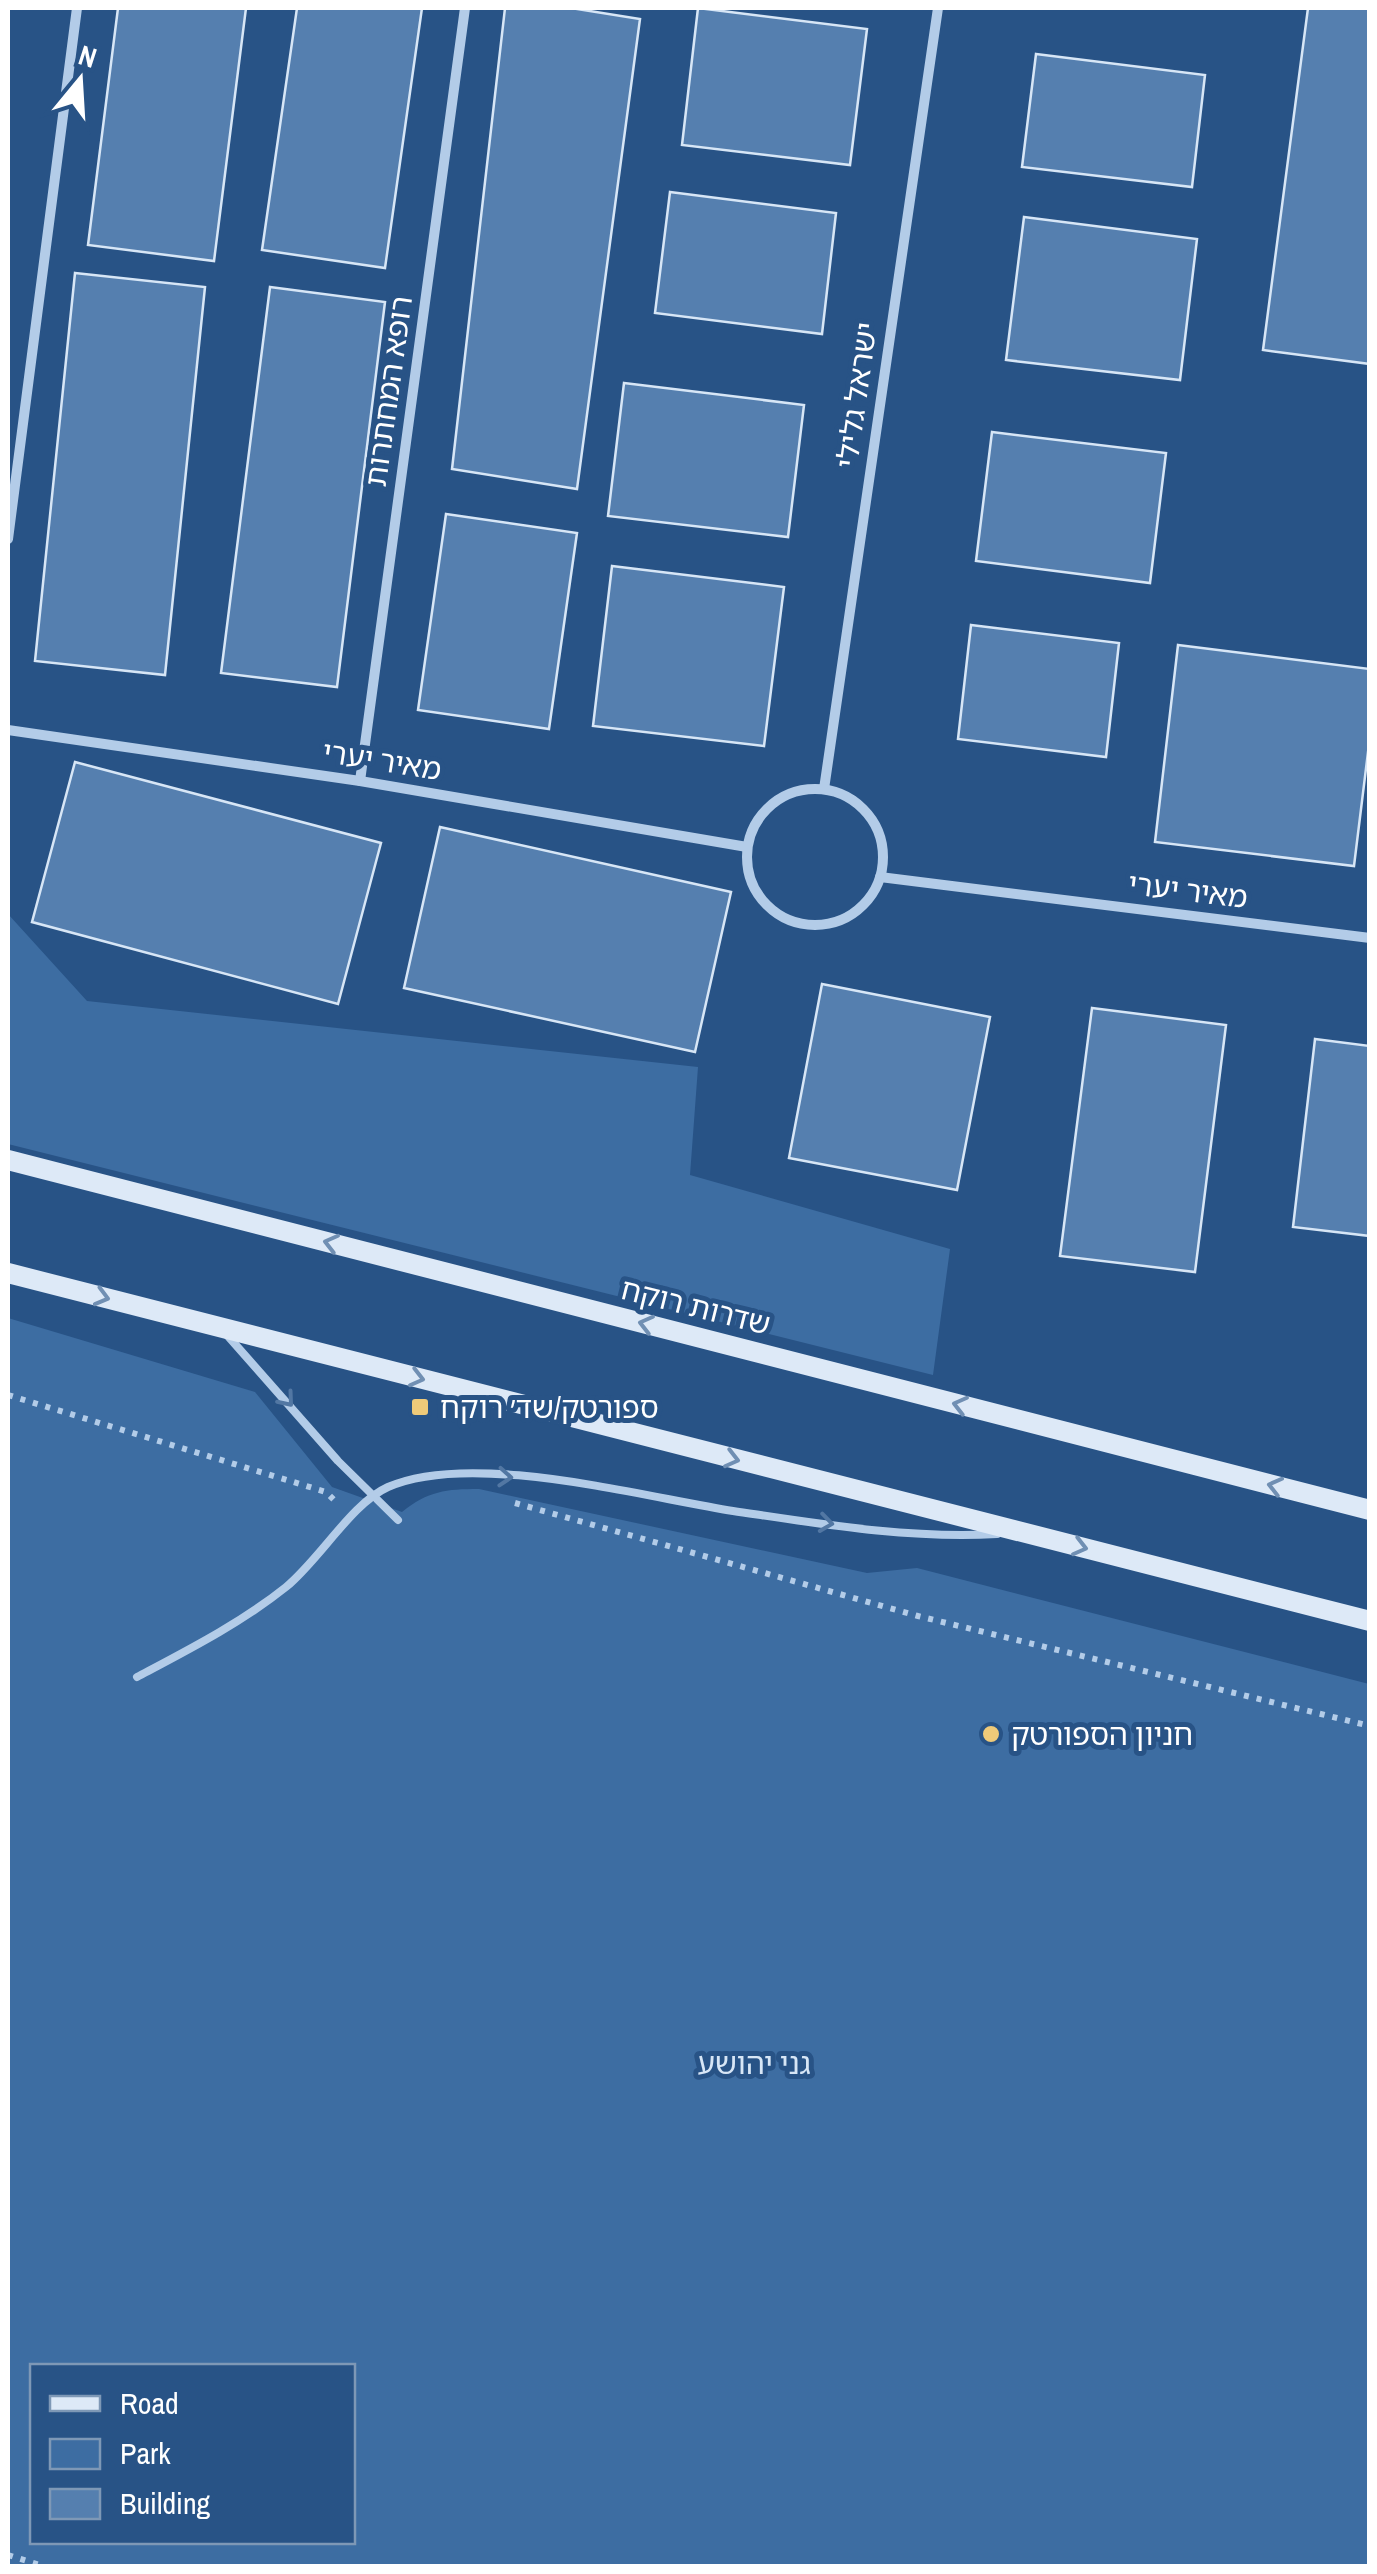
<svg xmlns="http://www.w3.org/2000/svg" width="1377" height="2574" font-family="'Archivo Narrow','Noto Sans Hebrew',sans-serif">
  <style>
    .green { fill: #3d6da2; fill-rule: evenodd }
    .building { fill: #557faf; stroke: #d7e6f6; stroke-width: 2.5 }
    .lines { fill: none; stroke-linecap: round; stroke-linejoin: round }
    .path { stroke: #b3cce8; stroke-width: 6; stroke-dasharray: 5 8; stroke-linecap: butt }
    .service { stroke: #b3cce8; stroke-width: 8 }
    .minor { stroke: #b3cce8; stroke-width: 10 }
    .secondary { stroke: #dde9f7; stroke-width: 20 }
    .oneway { stroke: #708fb3 }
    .oneway2 { stroke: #5277a3 }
    .poi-dot { fill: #efca79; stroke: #285386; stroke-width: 4 }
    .labels { text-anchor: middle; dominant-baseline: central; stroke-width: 10; stroke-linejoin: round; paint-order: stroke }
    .street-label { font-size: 30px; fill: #fff; stroke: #285386 }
    .poi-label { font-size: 30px; fill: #fff; stroke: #285386; text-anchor: start }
    .park-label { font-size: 30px; fill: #d7e6f6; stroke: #285386 }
  </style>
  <rect width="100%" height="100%" fill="#285386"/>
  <!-- green -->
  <g class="green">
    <polygon points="8,914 87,1001 698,1067 690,1175 950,1249 933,1375 8,1144"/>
    <path d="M8,1318L255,1392L332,1487L402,1512C428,1491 446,1489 479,1489L867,1573L917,1568L1369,1684V2566H8ZM32,2366H352V2542H32Z"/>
  </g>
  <!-- building -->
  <g class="building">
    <polygon points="118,8 246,8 214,261 88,245"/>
    <polygon points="297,8 422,8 385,268 262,250"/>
    <polygon points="505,8 571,8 640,19 577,489 452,469"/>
    <polygon points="698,8 867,29 850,165 682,145"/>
    <polygon points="1308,8 1370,8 1370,364 1263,350"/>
    <polygon points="1036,54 1205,75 1192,187 1022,167"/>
    <polygon points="670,192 836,213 822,334 655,313"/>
    <polygon points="1024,217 1197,239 1180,380 1006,360"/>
    <polygon points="75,273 205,287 165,675 35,661"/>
    <polygon points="270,287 385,302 337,687 221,673"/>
    <polygon points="624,383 804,405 788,537 608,516"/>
    <polygon points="992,432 1166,453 1150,583 976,561"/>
    <polygon points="446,514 577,533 549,729 418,710"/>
    <polygon points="612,566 784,587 764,746 593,726"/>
    <polygon points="971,625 1119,643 1106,757 958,739"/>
    <polygon points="1178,645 1370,669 1370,736 1354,866 1155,842"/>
    <polygon points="75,762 381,843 338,1004 32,922"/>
    <polygon points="440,827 731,892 695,1052 404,988"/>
    <polygon points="822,984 990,1017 957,1190 789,1158"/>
    <polygon points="1092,1008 1226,1025 1195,1272 1060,1256"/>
    <polygon points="1315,1039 1370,1046 1370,1236 1293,1227"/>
  </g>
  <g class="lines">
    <!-- path -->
    <g class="path">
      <polyline points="8,1395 326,1492 334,1500"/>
      <polyline points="515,1503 918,1616 1370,1726"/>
      <polyline points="8,2555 43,2566"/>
    </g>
    <!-- service -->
    <g class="service">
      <polyline points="227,1335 338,1461 398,1520"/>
      <path d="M137,1677C188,1650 241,1623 286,1587C320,1559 352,1503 388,1487C472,1450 643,1497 733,1511C821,1524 909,1539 997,1534"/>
    </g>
    <!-- minor -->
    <g class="minor">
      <polyline points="8,539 77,8"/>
      <polyline points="8,730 360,781 747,847"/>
      <polyline points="360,781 465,8"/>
      <polyline points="824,789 938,8"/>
      <circle cx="815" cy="857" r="68"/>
      <polyline points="880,877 1370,938"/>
    </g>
    <!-- secondary -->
    <g class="secondary">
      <polyline points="8,1160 1370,1510"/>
      <polyline points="8,1273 1370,1621"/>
    </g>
  </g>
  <!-- one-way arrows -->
  <defs><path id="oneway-chevron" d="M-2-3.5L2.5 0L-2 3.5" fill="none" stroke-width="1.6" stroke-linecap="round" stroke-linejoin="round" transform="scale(2.5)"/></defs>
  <g class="oneway">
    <use href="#oneway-chevron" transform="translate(331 1243) rotate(-166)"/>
    <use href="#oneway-chevron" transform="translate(102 1297) rotate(15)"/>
    <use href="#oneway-chevron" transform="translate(646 1324) rotate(-166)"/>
    <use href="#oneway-chevron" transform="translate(417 1378) rotate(14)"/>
    <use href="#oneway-chevron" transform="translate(960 1405) rotate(-166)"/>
    <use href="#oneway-chevron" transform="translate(732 1459) rotate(14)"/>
    <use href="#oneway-chevron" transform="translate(1275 1486) rotate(-166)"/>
    <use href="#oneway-chevron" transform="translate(1080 1547) rotate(14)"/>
  </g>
  <g class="oneway2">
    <use href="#oneway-chevron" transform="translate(287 1400) rotate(50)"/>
    <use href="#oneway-chevron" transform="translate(505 1477) rotate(4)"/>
    <use href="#oneway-chevron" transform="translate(826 1523) rotate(8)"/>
  </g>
  <!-- markers -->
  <g class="poi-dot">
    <rect x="410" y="1397" width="20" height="20" rx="5"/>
    <circle cx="991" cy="1734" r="10"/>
  </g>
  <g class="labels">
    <!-- street labels -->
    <g class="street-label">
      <text transform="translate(388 391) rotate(-82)">רופא המחתרות</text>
      <text transform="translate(856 395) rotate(-82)">ישראל גלילי</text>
      <text transform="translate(382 760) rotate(9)">מאיר יערי</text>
      <text transform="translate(1188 890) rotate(7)">מאיר יערי</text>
      <text transform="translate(696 1306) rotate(14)">שדרות רוקח</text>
    </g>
    <!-- poi labels -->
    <g class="poi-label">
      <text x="440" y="1407">ספורטק/שד׳ רוקח</text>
      <text x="1011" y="1734">חניון הספורטק</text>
    </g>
    <!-- park labels -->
    <g class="park-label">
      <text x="754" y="2063">גני יהושע</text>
    </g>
  </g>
  <!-- border -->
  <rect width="1377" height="2574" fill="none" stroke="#ffffff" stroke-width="20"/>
  <!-- legend -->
  <rect x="30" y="2364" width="325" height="180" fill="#285386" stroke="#7e98b6" stroke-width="2.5"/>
  <rect x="50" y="2396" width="50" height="15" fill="#dde9f7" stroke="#7e98b6" stroke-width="2.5"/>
  <text x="120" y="2414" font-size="30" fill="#ffffff">Road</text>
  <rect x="50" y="2439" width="50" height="30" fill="#3d6da2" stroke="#7e98b6" stroke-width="2.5"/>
  <text x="120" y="2464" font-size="30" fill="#ffffff">Park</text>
  <rect x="50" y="2489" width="50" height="30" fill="#557faf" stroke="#7e98b6" stroke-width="2.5"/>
  <text x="120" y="2514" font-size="30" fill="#ffffff">Building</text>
  <!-- north arrow -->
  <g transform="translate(80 80) rotate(18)" stroke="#285386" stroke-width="8" paint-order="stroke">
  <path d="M0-8L18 38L0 25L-18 38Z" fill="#ffffff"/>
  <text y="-15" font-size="28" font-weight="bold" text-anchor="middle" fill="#ffffff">N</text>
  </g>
</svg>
